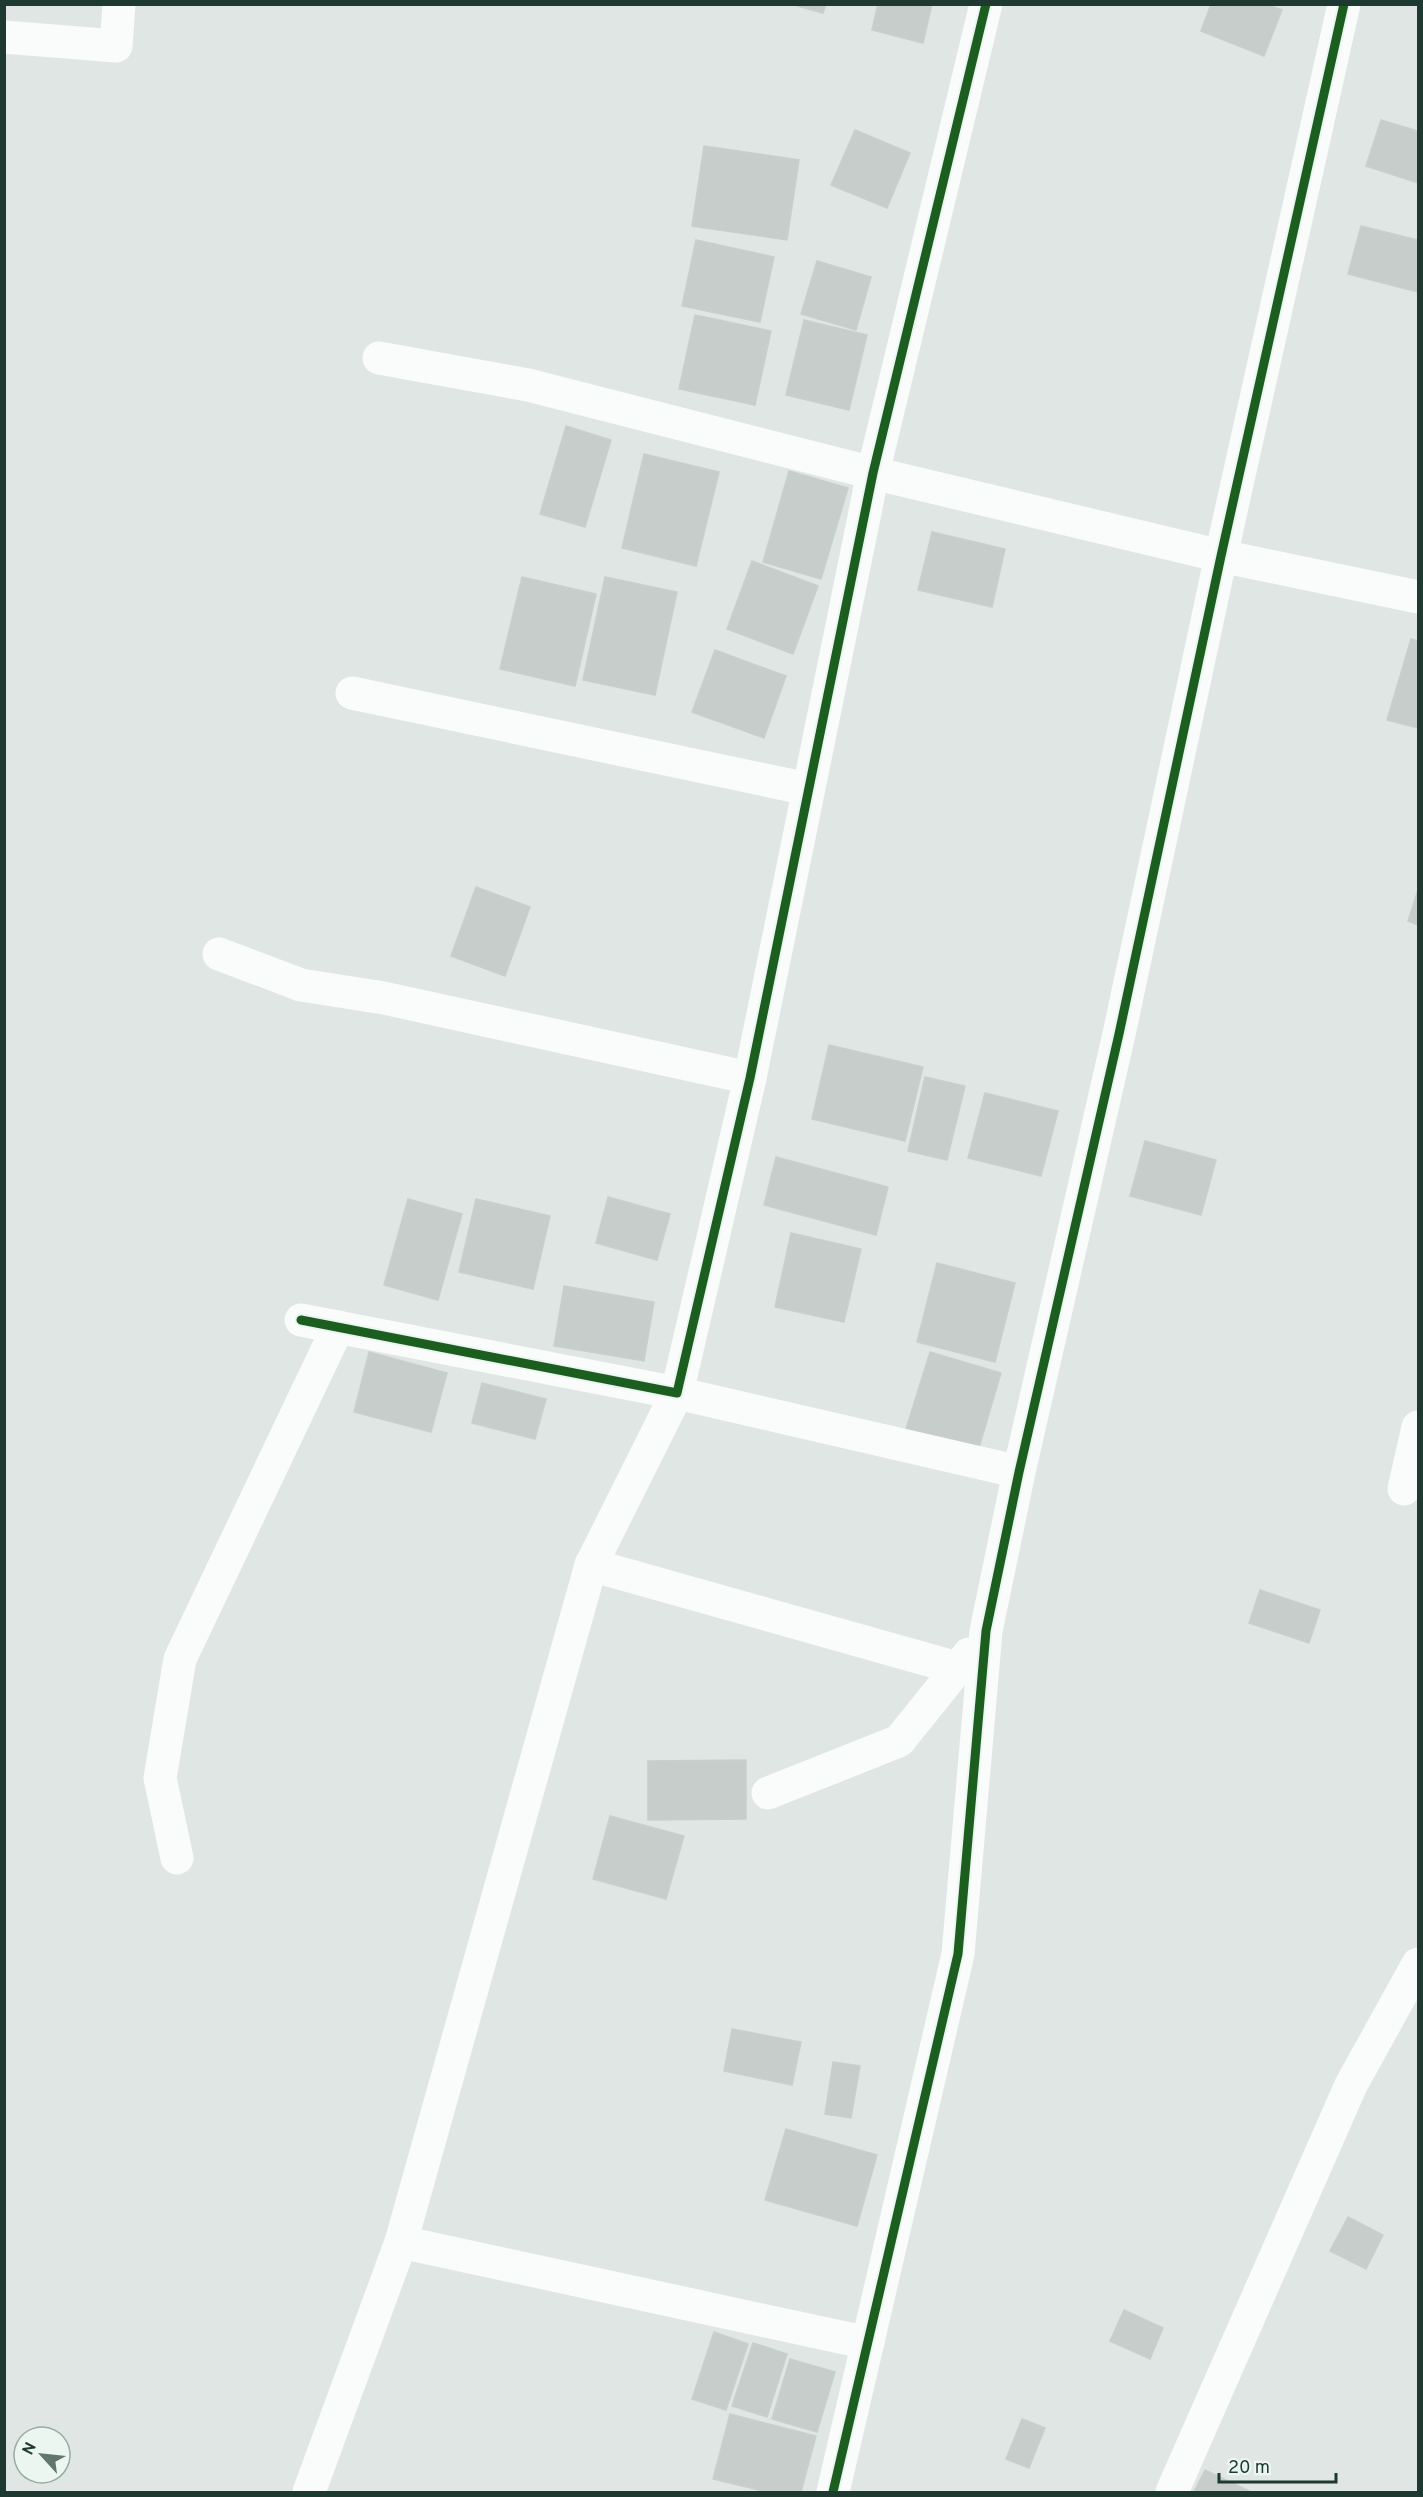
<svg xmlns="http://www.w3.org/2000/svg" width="1423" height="2497" font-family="Overpass,sans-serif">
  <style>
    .building { fill: #c6cdca; stroke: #c8cfcc; stroke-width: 1.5 }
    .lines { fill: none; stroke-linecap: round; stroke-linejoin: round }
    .minor { stroke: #fafbfb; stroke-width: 33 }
    .cycleway-casing { stroke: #ecf6f1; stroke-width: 13 }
    .cycleway { stroke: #1b5e20; stroke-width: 9 }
  </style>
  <rect width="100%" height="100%" fill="#e0e6e3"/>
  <!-- building -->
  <g class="building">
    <polygon points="790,4 826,4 823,13"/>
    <polygon points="878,4 932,4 923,43 872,30"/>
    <polygon points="1211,4 1266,4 1282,10 1264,56 1201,31"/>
    <polygon points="1381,120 1418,131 1418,183 1366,166"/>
    <polygon points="855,130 910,153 887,208 831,185"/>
    <polygon points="704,146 799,160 787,240 692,226"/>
    <polygon points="1361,226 1418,240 1418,292 1348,274"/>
    <polygon points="696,240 774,257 760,322 682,306"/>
    <polygon points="817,261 871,277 856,330 801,314"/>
    <polygon points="695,315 771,331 755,405 679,389"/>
    <polygon points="804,320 867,335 849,410 786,395"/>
    <polygon points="566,426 611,440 585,527 540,514"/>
    <polygon points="644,454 719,472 696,566 622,548"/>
    <polygon points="789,471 848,488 821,579 763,562"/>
    <polygon points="932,532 1005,549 992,607 918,590"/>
    <polygon points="752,561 818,586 793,654 727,629"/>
    <polygon points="522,577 596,594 575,686 500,669"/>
    <polygon points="605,577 677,592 655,695 583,680"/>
    <polygon points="1411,639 1418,641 1418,728 1387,720"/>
    <polygon points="715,650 786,676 764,738 692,712"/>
    <polygon points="476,887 530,907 505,976 451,956"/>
    <polygon points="1418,890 1418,925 1408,921"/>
    <polygon points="829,1045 923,1067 905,1141 812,1119"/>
    <polygon points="925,1077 965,1086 947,1160 908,1151"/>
    <polygon points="985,1093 1058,1111 1041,1176 968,1158"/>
    <polygon points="1145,1141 1216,1160 1201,1215 1130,1196"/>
    <polygon points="776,1157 888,1187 876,1235 764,1205"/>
    <polygon points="608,1197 670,1214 657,1260 596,1243"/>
    <polygon points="408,1199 462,1214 438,1300 384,1285"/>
    <polygon points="476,1199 550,1216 533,1289 459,1272"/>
    <polygon points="791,1233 861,1249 844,1322 775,1307"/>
    <polygon points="937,1263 1015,1283 995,1362 917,1342"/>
    <polygon points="564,1286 654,1302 644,1361 554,1346"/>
    <polygon points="369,1352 447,1373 431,1432 354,1412"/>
    <polygon points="930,1352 1001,1373 978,1451 906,1429"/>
    <polygon points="482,1383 546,1399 535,1439 472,1423"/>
    <polygon points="1260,1590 1320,1610 1309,1643 1249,1623"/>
    <polygon points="746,1760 746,1819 648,1820 648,1761"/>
    <polygon points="610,1816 684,1836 666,1899 593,1879"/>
    <polygon points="732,2029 801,2042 792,2085 724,2071"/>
    <polygon points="833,2062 860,2066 851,2118 825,2114"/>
    <polygon points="786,2129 877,2155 857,2226 765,2200"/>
    <polygon points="1348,2217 1383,2235 1366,2269 1330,2251"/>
    <polygon points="1124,2310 1163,2328 1150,2359 1110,2341"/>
    <polygon points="714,2332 748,2344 726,2410 692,2399"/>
    <polygon points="753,2343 787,2354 767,2417 732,2406"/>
    <polygon points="790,2359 835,2372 817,2432 772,2419"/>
    <polygon points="730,2414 816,2436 801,2492 767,2492 713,2479"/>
    <polygon points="1022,2419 1045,2428 1029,2468 1006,2459"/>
    <polygon points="1205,2470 1251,2492 1194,2492"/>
  </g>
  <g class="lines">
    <!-- minor -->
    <g class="minor">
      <polyline points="4,37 116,46 119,4"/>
      <polyline points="379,358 528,385 873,473 1221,556 1418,597"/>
      <polyline points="352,693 808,789"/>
      <polyline points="219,954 301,985 384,998 750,1078"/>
      <polyline points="301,1320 677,1393 750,1078 873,473 986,4"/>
      <polyline points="1404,1489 1418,1427"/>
      <polyline points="591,1565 957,1668"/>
      <polyline points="768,1793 899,1741 969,1654"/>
      <polyline points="177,1858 160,1778 180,1659 338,1327"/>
      <polyline points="401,2242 868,2343"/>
      <polyline points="309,2492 401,2242 591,1565 677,1393 1019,1472"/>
      <polyline points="833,2492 958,1954 986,1631 1019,1472 1119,1034 1221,556 1344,4"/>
      <polyline points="1172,2492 1351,2085 1418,1964"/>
    </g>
    <defs>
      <g id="cycleway">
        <polyline points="301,1320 677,1393 750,1078 873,473 986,4"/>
        <polyline points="833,2492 958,1954 986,1631 1019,1472 1119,1034 1221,556 1344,4"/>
      </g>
    </defs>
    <!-- cycleway casing -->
    <use href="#cycleway" class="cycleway-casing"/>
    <!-- cycleway -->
    <use href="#cycleway" class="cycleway"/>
  </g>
  <!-- border -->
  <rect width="1423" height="2497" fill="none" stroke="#1d3931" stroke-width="12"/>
  <!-- north arrow -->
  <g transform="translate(42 2455) rotate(297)"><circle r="28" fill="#ecf6f1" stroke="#99aaa4" stroke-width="1.5"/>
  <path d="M0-4.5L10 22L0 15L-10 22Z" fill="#61766f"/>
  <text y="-9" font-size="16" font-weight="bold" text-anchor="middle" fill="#1d3931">N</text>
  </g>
  <!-- scale -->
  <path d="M1219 2473v9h117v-9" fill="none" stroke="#1d3931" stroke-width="3"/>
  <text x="1228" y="2473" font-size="18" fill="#1d3931" stroke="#ecf6f1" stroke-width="4.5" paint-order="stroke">20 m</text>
</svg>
